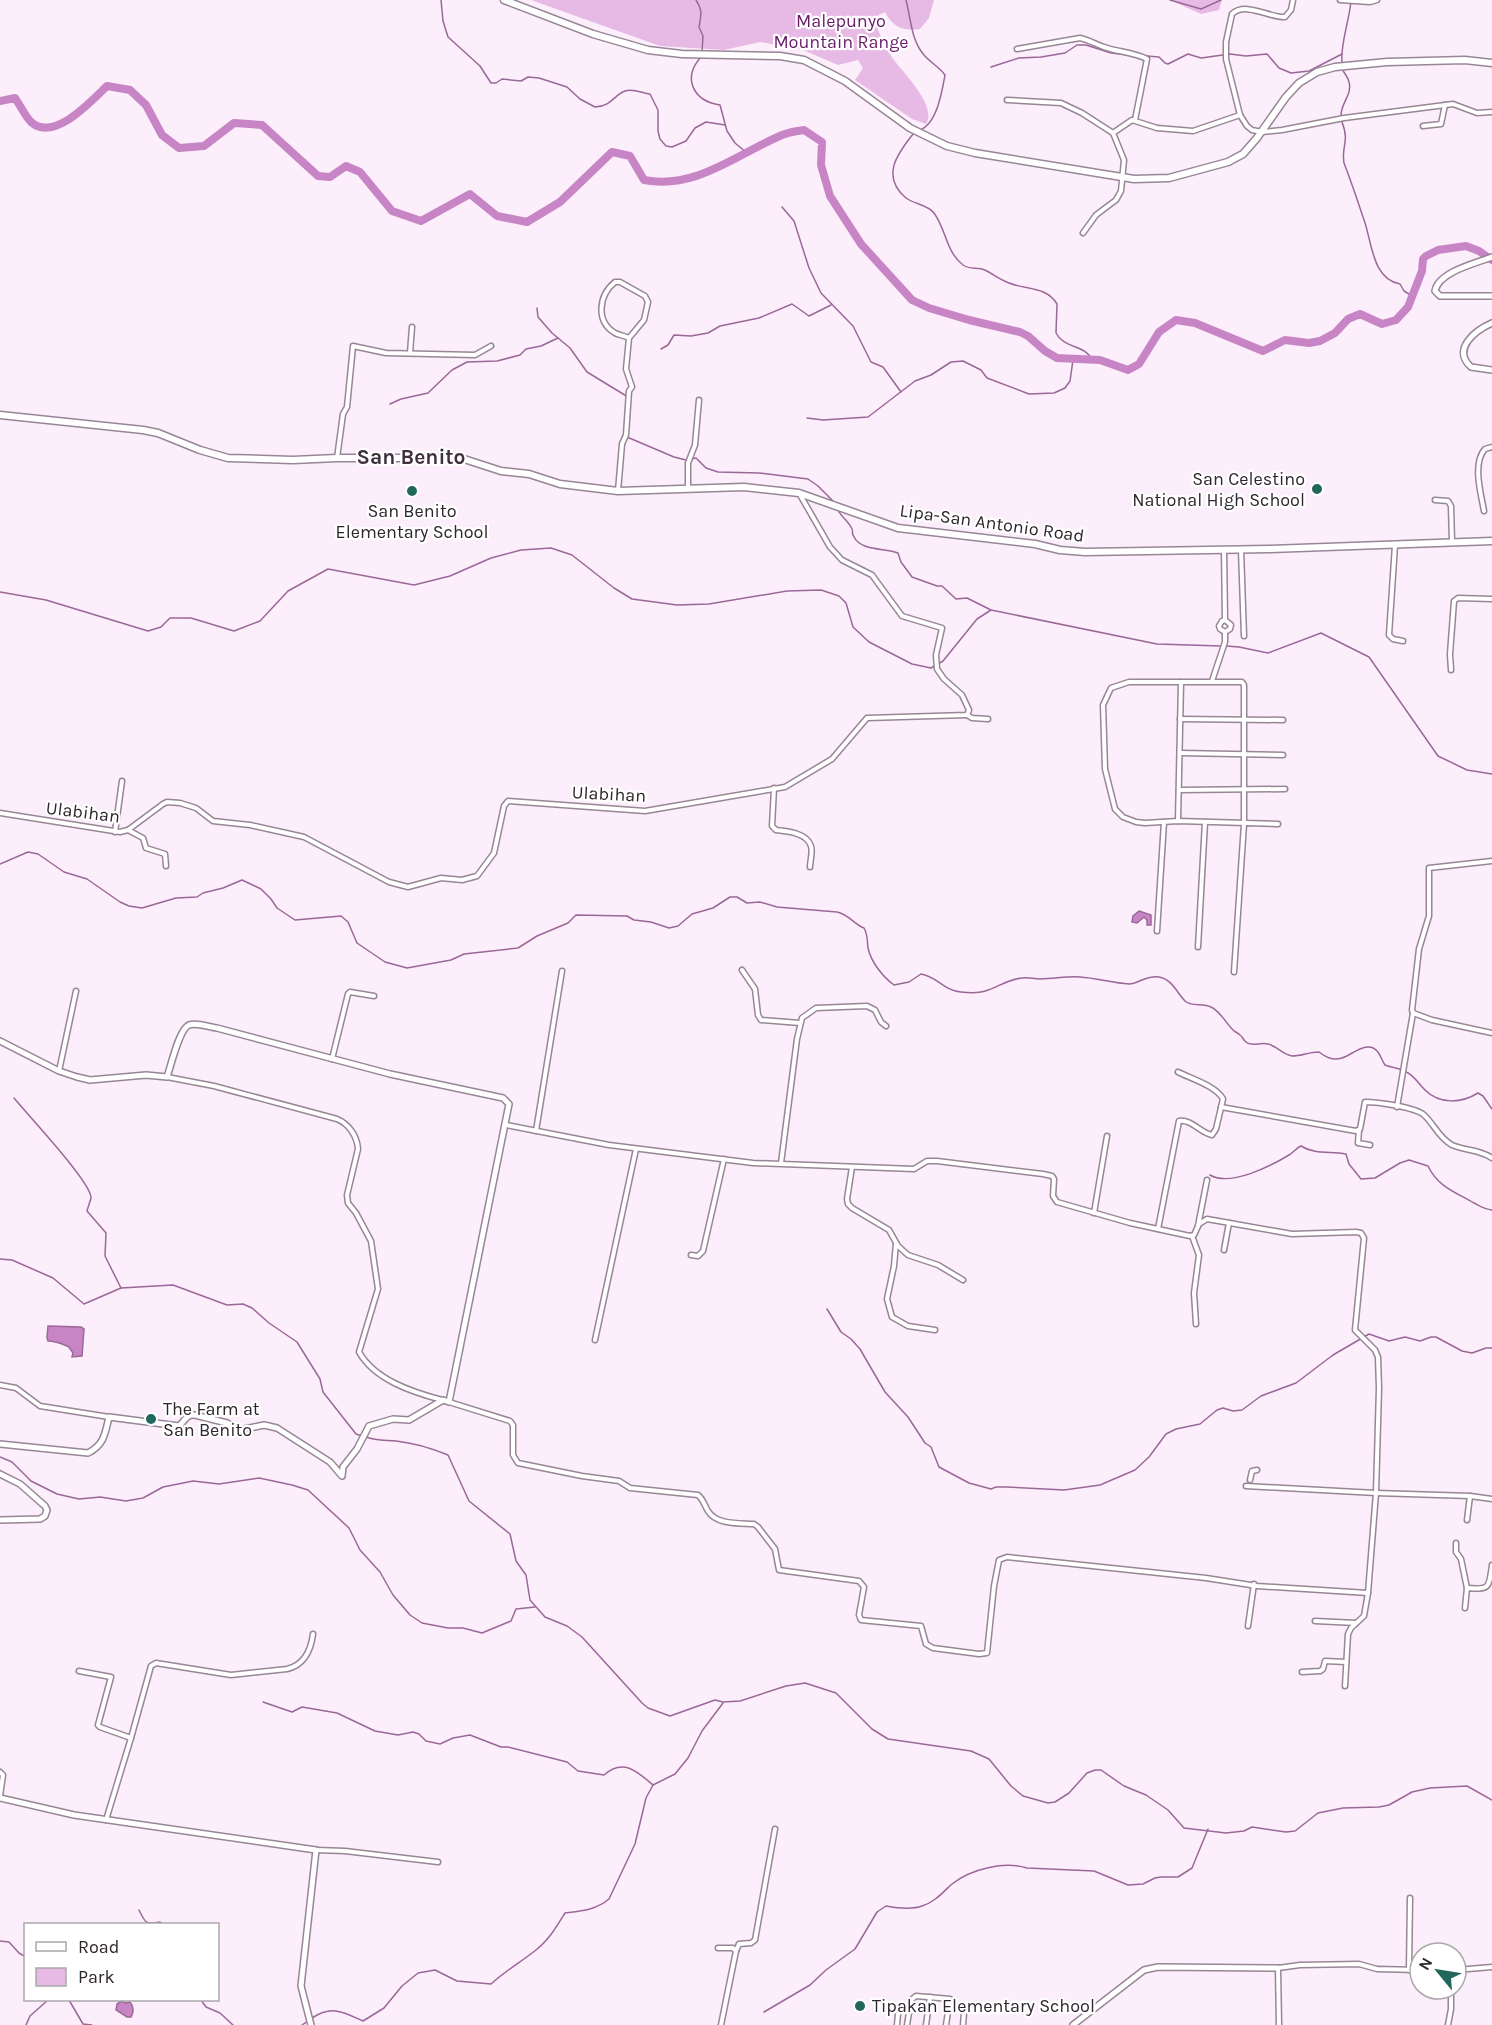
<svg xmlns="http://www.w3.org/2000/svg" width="1492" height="2025" font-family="Karla,sans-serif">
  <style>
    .green { fill: #e7bae5 }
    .water { fill: #c885c6; stroke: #9a6898; stroke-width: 1.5 }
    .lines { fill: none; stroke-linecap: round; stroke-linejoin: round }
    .stream { stroke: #9a6898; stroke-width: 1.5 }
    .river { stroke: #c885c6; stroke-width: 8 }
    .minor-casing { stroke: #978696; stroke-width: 7 }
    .tertiary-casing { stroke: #978696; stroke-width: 8 }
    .secondary-casing { stroke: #978696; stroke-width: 9 }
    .primary-casing { stroke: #978696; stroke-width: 9 }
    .minor { stroke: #fff; stroke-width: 4 }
    .tertiary { stroke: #fff; stroke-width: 5 }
    .secondary { stroke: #fff; stroke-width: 6 }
    .primary { stroke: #fff; stroke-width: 6 }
    .poi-dot { fill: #21675a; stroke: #fff; stroke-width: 2 }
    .labels { text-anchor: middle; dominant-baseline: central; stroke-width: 4.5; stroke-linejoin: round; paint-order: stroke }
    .park-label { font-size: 18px; fill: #6a196a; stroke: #fff }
    .poi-label { font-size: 18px; fill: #2d262c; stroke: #fff; text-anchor: start }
    .street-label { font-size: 18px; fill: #2d262c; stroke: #fff }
    .quarter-label { font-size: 21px; font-weight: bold; fill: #3f313e; stroke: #fff }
  </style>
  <rect width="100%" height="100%" fill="#fdeefc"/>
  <!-- green -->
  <g class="green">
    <path d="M531,0H934L929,18L920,29C904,31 893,28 885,12L873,18C879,31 883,44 891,56C901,71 938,105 926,124L912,119L855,80L863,68L858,60L838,65L803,50L760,42L724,50L660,46Z"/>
    <polygon points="1170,0 1222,0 1219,10 1201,14"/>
  </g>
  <!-- water -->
  <g class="water">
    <polygon points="1139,911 1151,915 1151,925 1147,925 1147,920 1144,917 1137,923 1132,922 1133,916"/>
    <path d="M48,1326L81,1327L84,1329L82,1356L72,1357L73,1353L69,1347C62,1344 57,1341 48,1341L47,1338Z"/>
    <path d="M122,2001L125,2003L130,2002C134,2007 134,2012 131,2017H127L116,2010L117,2004Z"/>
  </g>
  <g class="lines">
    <!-- stream -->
    <g class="stream">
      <path d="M441,0L443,21L448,37L480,66L491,83H496L502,79L521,81L528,77L539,78L567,87L580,99L595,107C612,106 614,95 625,91C633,88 642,93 650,94L658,110V131L660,139L666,146L672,147L686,141L695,128L706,122L725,125"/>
      <path d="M696,0C703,11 701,15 699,27L703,36L702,53"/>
      <path d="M906,0C911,19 911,40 924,55C931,63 939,67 945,75C942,92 937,123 920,130"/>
      <polyline points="1170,0 1201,9 1221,0"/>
      <polyline points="1147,56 1159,57 1165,63 1168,64 1188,54 1201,58 1230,54 1246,56 1267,54 1279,68 1291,73 1309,71 1342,54"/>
      <path d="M701,57C682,78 693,101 720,105L727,131L735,143L747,153"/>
      <path d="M1342,64C1340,43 1349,23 1351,1"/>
      <polyline points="991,67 1019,58 1041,57 1065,53 1077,45 1086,45 1111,53 1128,55"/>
      <path d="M1341,115C1341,103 1353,93 1349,82C1348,77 1344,73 1342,69"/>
      <path d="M1342,122C1350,143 1341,145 1344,163C1351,181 1357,199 1363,217C1372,239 1371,279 1400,284L1404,291L1412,296"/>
      <path d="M913,134C898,153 880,176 906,198C914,204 928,205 934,213C946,229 946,252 963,265C970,270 977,267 985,270C993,274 1000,280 1009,283C1026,290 1046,286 1057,304L1056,333C1064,349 1085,344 1092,360"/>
      <polyline points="782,207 794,221 809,268 821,293 853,326 871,362 883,367 901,392"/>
      <polyline points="537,308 538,317 552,333 570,348 587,372 628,397"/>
      <polyline points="661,349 668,345 674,335 691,336 708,333 720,326 759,318 792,304 809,316 831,305"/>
      <polyline points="390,404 401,399 428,393 452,370 467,362 497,361 520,355 526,349 541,346 558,338"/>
      <polyline points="807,418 823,420 868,417 915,381 931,375 951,362 963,361 981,370 987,378 1029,394 1054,393 1065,388 1070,381 1073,360"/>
      <polyline points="627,437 674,457 686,460"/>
      <polyline points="691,459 696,458 706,468 718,472 759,473 808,479 818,486 833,501"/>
      <path d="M837,508C840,516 847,520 851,527C855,534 850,530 854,537C861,551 885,548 898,553L901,562L912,577L937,586H942L956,599L967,598L991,610L1157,644L1221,646"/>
      <polyline points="0,592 46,600 148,631 161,627 170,618 191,618 234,631 260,621 288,591 328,569 414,585 450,576 491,558 521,550 551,548 572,555 614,588 632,599 677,605 709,604 787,591 821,590 839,596 846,603 853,627 869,642 912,664 931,668 943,661 977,619 991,610"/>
      <polyline points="1226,646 1239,647 1268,653 1321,633 1369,657 1438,756 1467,770 1492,774"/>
      <path d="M0,864L28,852L38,854L64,872L87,879L120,902L129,906L142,908L176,898L197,897L203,893L223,888L242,880L261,889L271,899L277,908L295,920L341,916L348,922L357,943L385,962L407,968L451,960L464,954L518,948L537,936L568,923L576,915L627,916L634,920L651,922L669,928L678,926L692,914L713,908L730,897H737L747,903L760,902L777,907L837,912C848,914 854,924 864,928C868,935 867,940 868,948C871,962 883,977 894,985L909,982L921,974C936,976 945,991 961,992C969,993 981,993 988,990C999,986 1010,979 1022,978C1028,977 1034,979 1040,979C1054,979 1067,976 1080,977C1097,978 1112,983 1129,984C1138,984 1146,975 1159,977C1172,979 1177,993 1185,1001C1191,1007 1203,1003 1211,1007C1221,1012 1225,1022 1233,1030C1235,1032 1238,1033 1240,1035C1243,1037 1243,1040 1246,1042C1251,1047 1261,1042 1268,1044C1277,1046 1283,1055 1292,1056C1302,1056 1309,1052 1319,1052C1326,1057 1332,1061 1342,1058C1352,1055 1368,1039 1378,1052C1381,1056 1382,1061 1385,1065C1393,1068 1401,1068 1408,1073C1415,1077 1419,1084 1425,1090C1440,1105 1462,1103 1478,1093L1483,1096L1492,1109"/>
      <path d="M14,1098C27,1114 92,1183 91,1198C90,1202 88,1207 87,1211L106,1233L105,1256L121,1288"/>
      <path d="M1210,1175C1230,1187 1271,1166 1289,1155C1294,1152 1296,1148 1301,1146C1315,1155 1330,1151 1346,1154L1349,1164L1361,1179L1375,1178L1400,1163L1409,1160L1428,1166C1438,1187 1455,1192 1474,1203C1480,1206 1484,1209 1492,1210"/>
      <polyline points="0,1259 12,1260 53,1278 84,1304 121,1288 173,1285 227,1305 243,1304 252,1308 269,1323 297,1342 320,1379 323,1392 356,1434 362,1436"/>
      <polyline points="827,1309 841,1332 851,1339 860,1349 885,1392 908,1417 925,1443 931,1447 939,1467 969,1483 991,1489 996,1487 1006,1487 1064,1490 1100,1485 1135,1470 1149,1457 1166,1434 1176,1429 1200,1424 1217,1410 1223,1408 1233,1411 1242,1410 1261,1396 1296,1383 1333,1355 1369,1334 1389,1341 1405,1337 1420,1341 1431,1337 1436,1337 1462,1351 1472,1353 1486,1348 1492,1348"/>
      <path d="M366,1437C376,1441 385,1440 396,1441C414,1443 431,1448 448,1455L469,1501L510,1534L516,1561L526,1575L530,1600L545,1617L567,1626L582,1637L642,1703L648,1708L670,1716L715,1700L723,1702L740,1701L786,1686L805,1683L836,1693L872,1729L888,1739L971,1751L989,1759L1011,1786L1023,1796L1048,1803L1055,1802L1069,1793L1087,1773L1095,1770H1101L1124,1786L1146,1795L1168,1810L1184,1828L1226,1833L1244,1831L1252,1827L1286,1832L1295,1831L1318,1813L1343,1808L1379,1807L1389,1805L1412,1792L1430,1788L1467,1786L1492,1800"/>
      <polyline points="0,1457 12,1462 31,1481 57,1494 79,1499 100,1497 126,1501 143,1498 163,1487 193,1481 219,1484 259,1478 292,1485 308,1490 349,1528 360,1550 380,1572 393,1595 410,1615 422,1623 448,1628 463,1628 482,1633 511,1621 516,1609 535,1607"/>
      <path d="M263,1702L292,1712L302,1707L337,1713L375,1731L398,1735L413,1732L419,1734L426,1741L440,1744L453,1738L470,1735L501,1747H508L567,1762L578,1771L604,1775C623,1758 637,1771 653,1785"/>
      <path d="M139,1910C145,1922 145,1925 160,1922L163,1924"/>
      <polyline points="0,1941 9,1942 19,1953 26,1957"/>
      <polyline points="69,2000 83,2024 92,2025"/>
      <polyline points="201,2000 206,2007 220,2013 233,2025"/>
      <path d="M764,2012L810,1985L826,1970L855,1949L877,1912L886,1906C897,1908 911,1910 922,1906C935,1902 943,1892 952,1884C971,1869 1004,1861 1027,1868L1094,1871L1128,1885L1143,1884L1155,1878L1161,1877H1178L1192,1868L1208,1829"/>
      <path d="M312,2018C332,2005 343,2012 363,2021L384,2008L402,1986L418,1973L435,1970L457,1981L491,1984C505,1971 521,1962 536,1950C549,1940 557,1926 565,1913C581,1911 596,1910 609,1899L635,1844L646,1798L653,1785L675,1774L688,1758L702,1731L723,1703"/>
      <polyline points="26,2025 30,2016 48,2000"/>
      <polyline points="302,2025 308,2021"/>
    </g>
    <!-- river -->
    <path class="river" d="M0,101L15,98C20,105 25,116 31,122C54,143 92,100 107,86L130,90L146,105L162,135L179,148L204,146L234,123L262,125L318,176L330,177L346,166L360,172L392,211L421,221L470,194L497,216L527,222L560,202L612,152L630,156L644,180C696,190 737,154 782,135C789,132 797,131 804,130L822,142L821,165L830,196L861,244L912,300L929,308L969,320L1020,332L1028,336L1045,351L1057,358L1100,360L1128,370L1139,364L1159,332L1176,320L1195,323L1263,351L1285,340L1309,343L1320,341L1335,333L1348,319L1360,314L1382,324L1396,320L1408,307L1422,271L1423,259L1426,256L1438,250L1466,246L1479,251L1492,260"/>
    <defs>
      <g id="minor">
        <path d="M1293,0L1291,10L1285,17C1269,18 1246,1 1232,14L1226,42V59L1240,115L1247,126L1252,130L1262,132L1282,130L1344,118L1453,104L1477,113L1492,112"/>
        <polyline points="1340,0 1370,2 1377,0"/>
        <path d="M1017,49L1080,38C1089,40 1095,44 1104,47C1118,52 1133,52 1147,59L1135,120"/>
        <polyline points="1007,100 1061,103 1082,113 1113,133 1132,120 1157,128 1193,131 1240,115"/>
        <polyline points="1423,126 1441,124 1445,105"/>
        <polyline points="1083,233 1096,215 1116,200 1121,191 1124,160 1113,133"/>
        <polyline points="410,353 412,327"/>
        <polyline points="337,458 343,414 347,407 353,346 386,353 475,355 491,346"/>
        <polyline points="688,488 688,463 695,445 699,400"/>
        <path d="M618,491L622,444L626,435L629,391L632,387L626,369L629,338L644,320L648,302L645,296L620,282H615C599,295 595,321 615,333C619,335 625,336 629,338"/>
        <polyline points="1435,500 1448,501 1451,506 1452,542"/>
        <path d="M1484,511C1481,494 1472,463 1485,449L1492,447"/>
        <polyline points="1395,545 1389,635 1393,639 1403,641"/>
        <polyline points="1224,550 1225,620 1231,625 1230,629 1225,632 1220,629 1219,626 1222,621 1225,620"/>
        <polyline points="1241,550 1244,636"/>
        <polyline points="1451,670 1450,654 1454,601 1458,598 1492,599"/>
        <polyline points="1212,681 1225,642 1225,632"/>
        <polyline points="967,715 972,718 988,719"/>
        <polyline points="1180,719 1283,720"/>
        <polyline points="1180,753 1283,755"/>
        <path d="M774,788L772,826L776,830C787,831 807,833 811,846C813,852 810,861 810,867"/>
        <polyline points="1179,790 1285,789"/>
        <polyline points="0,813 120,832 128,830 163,804 167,802 180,803 196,808 213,821 250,825 304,837 389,882 408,887 441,878 462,880 477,876 494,853 504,806 508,801 645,811 785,787 832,759 867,718 967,715 969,710 962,695 944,679 937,669 936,655 942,628 902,616 872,575 842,560 830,547 799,493"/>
        <polyline points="1178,821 1181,682"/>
        <polyline points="128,830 143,838 146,848 165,854 166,866"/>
        <polyline points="115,832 122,781"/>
        <polyline points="1157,931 1164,822"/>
        <polyline points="1198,947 1205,822"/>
        <polyline points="742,970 755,989 758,1015 761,1020 800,1023"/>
        <polyline points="1234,972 1244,824 1244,685 1242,682 1129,682 1111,688 1103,705 1105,769 1115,809 1123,817 1136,822 1145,823 1178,821 1278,824"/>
        <polyline points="1413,1013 1432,1020 1492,1033"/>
        <polyline points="332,1059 348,994 350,992 374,996"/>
        <polyline points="59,1071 76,991"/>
        <path d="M167,1077L214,1086L337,1119C349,1124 357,1136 358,1149L347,1195L348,1203L356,1213L371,1241L378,1289L359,1352C375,1380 412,1392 442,1400"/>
        <path d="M1221,1107L1356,1131L1360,1129L1365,1102C1377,1102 1415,1107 1424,1115C1434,1124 1439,1138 1452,1145C1466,1151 1479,1149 1492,1158"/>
        <polyline points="1397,1107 1413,1013 1412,1010 1419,949 1429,916 1429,868 1492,861"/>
        <polyline points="506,1125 609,1145 753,1163 914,1169 927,1161 937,1161 1043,1174 1052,1176 1054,1179 1053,1196 1057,1202 1130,1223 1190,1236 1194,1235 1199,1224 1207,1219 1292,1234 1356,1232 1361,1233 1364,1238 1355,1330 1375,1350 1378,1357 1379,1388 1376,1493 1368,1593 1364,1616 1351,1628 1348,1634 1345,1686"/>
        <polyline points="1359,1130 1358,1143 1370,1145"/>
        <polyline points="536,1131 562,971"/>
        <polyline points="781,1163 797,1039 802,1018 816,1008 867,1006 875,1010 881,1022 886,1026"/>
        <polyline points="852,1167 847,1199 848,1204 852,1208 889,1230 898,1246 908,1255 938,1265 963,1280"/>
        <polyline points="1094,1213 1107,1136"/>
        <polyline points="1198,1226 1207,1180"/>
        <path d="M1158,1229L1179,1121C1192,1119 1200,1133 1212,1135L1216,1129L1223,1099C1216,1086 1192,1079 1178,1072"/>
        <polyline points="1192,1236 1199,1255 1194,1293 1196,1324"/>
        <polyline points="896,1243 894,1266 887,1299 892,1317 908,1326 935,1330"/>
        <polyline points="1224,1250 1229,1223"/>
        <polyline points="691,1255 698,1256 703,1251 724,1159"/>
        <polyline points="595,1340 636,1149"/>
        <polyline points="0,1385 16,1388 40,1406 109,1417"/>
        <path d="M449,1402L510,1421L513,1425V1455L518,1463L582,1476L619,1481L630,1488L698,1495C704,1500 704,1505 708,1511C716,1525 740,1523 754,1524L758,1527L775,1549L779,1570L859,1581L864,1587L859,1615L861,1620L921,1626L926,1644L933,1648L979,1654L987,1653L994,1586L999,1560L1007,1557L1206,1578L1257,1586L1368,1593"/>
        <polyline points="1250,1480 1252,1471 1257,1470"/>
        <polyline points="1246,1486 1376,1493 1470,1496 1492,1499"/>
        <polyline points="1467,1520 1470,1496"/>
        <polyline points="1456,1543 1456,1552 1461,1559 1467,1588"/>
        <path d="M1465,1608L1467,1588C1490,1590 1489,1588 1492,1565"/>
        <polyline points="1315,1621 1356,1623"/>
        <polyline points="1248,1626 1254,1584"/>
        <polyline points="79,1671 111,1677 98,1725 100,1727 131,1738 106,1820"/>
        <polyline points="1302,1672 1320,1671 1323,1669 1325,1661 1346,1662"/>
        <path d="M131,1738L151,1666L156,1663L231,1675L287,1669C304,1665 311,1650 313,1634"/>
        <polyline points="0,1796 3,1775 0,1772"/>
        <polyline points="316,1850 345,1851 438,1862"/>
        <polyline points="718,1948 733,1948 736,1951 721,2025"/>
        <polyline points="736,1951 739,1944 751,1943 755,1940 775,1829"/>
        <polyline points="1409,1970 1410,1898"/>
        <polyline points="1456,1970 1492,1967"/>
        <polyline points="897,2025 898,2014"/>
        <polyline points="907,2025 911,2000 916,1996 950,1999 946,2025"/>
        <polyline points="926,2025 930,1997"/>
        <polyline points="963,2025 964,2013"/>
        <polyline points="1279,2025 1278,1968 1300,1965 1359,1964 1377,1969 1420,1970"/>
        <polyline points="1448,2025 1451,2009 1451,1989"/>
      </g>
      <g id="tertiary">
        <path d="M1492,257C1476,263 1438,272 1435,291L1440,296H1492"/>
        <path d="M1492,323C1476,330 1451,349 1471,367L1492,370"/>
        <path d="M0,1041L59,1071L77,1077L90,1080L146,1075L167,1077C171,1066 179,1029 189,1025C196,1022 209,1027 217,1028L390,1074L503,1098L509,1104L449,1402L443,1400L409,1420L393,1419L369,1426L357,1449L343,1467L342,1476L330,1462L277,1428L264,1425L240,1430L227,1423L195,1415C186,1414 185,1421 179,1426L109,1417C105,1434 104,1445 88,1453L0,1444"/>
        <polyline points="0,1474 20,1484 45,1506 47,1510 45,1516 40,1519 0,1520"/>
        <polyline points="0,1798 74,1815 316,1850 301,1986 311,2025"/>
        <polyline points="1073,2025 1144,1970 1158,1967 1278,1968"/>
      </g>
      <polyline id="secondary" points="0,415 143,430 158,433 200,450 228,458 293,460 337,458 461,458 501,471 529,474 560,484 618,491 744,487 799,493 898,528 1035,544 1060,550 1085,552 1269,549 1492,541"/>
      <polyline id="primary" points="504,0 593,34 648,50 682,54 780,56 804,60 845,81 910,128 947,146 975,153 1134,179 1169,178 1228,162 1243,154 1257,138 1286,97 1299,83 1317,72 1335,67 1387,62 1465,60 1492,63"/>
    </defs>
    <!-- minor casing -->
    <use href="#minor" class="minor-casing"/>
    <!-- tertiary casing -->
    <use href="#tertiary" class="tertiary-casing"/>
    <!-- secondary casing -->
    <use href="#secondary" class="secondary-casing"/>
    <!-- primary casing -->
    <use href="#primary" class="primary-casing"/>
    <!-- minor -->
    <use href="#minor" class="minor"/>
    <!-- tertiary -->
    <use href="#tertiary" class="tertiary"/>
    <!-- secondary -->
    <use href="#secondary" class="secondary"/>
    <!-- primary -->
    <use href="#primary" class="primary"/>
  </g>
  <!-- markers -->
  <g class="poi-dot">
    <circle cx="1317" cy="489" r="6"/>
    <circle cx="412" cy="491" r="6"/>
    <circle cx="151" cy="1419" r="6"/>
    <circle cx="860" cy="2006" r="6"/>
  </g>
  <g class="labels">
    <!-- park labels -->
    <g class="park-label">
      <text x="841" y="21">Malepunyo<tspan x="841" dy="21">Mountain Range</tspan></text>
    </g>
    <!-- poi labels -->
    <g class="poi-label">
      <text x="1305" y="479" text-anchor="end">San Celestino<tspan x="1305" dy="21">National High School</tspan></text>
      <text x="412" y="511" text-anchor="middle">San Benito<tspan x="412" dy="21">Elementary School</tspan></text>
      <text x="163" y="1409">The Farm at<tspan x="163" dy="21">San Benito</tspan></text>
      <text x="872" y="2006">Tipakan Elementary School</text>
    </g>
    <!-- street labels -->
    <g class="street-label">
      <text transform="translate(992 523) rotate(8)">Lipa-San Antonio Road</text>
      <text transform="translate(609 794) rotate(3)">Ulabihan</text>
      <text transform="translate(83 812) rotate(7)">Ulabihan</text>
    </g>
    <!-- quarter labels -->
    <g class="quarter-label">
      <text x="411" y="457">San Benito</text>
    </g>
  </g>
  <!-- legend -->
  <rect x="24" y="1923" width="195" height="78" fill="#ffffff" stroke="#aba8ab" stroke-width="1.5"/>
  <rect x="36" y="1942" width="30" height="9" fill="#ffffff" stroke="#aba8ab" stroke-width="1.5"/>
  <text x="78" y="1953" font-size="18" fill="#2d262c">Road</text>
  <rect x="36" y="1968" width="30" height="18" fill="#e7bae5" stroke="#aba8ab" stroke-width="1.5"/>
  <text x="78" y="1983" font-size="18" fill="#2d262c">Park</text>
  <!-- north arrow -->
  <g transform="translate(1438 1971) rotate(300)"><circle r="28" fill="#ffffff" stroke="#aba8ab" stroke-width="1.5"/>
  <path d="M0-4.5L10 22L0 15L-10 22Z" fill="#21675a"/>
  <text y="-9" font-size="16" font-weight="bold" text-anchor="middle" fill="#2d262c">N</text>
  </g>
</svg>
